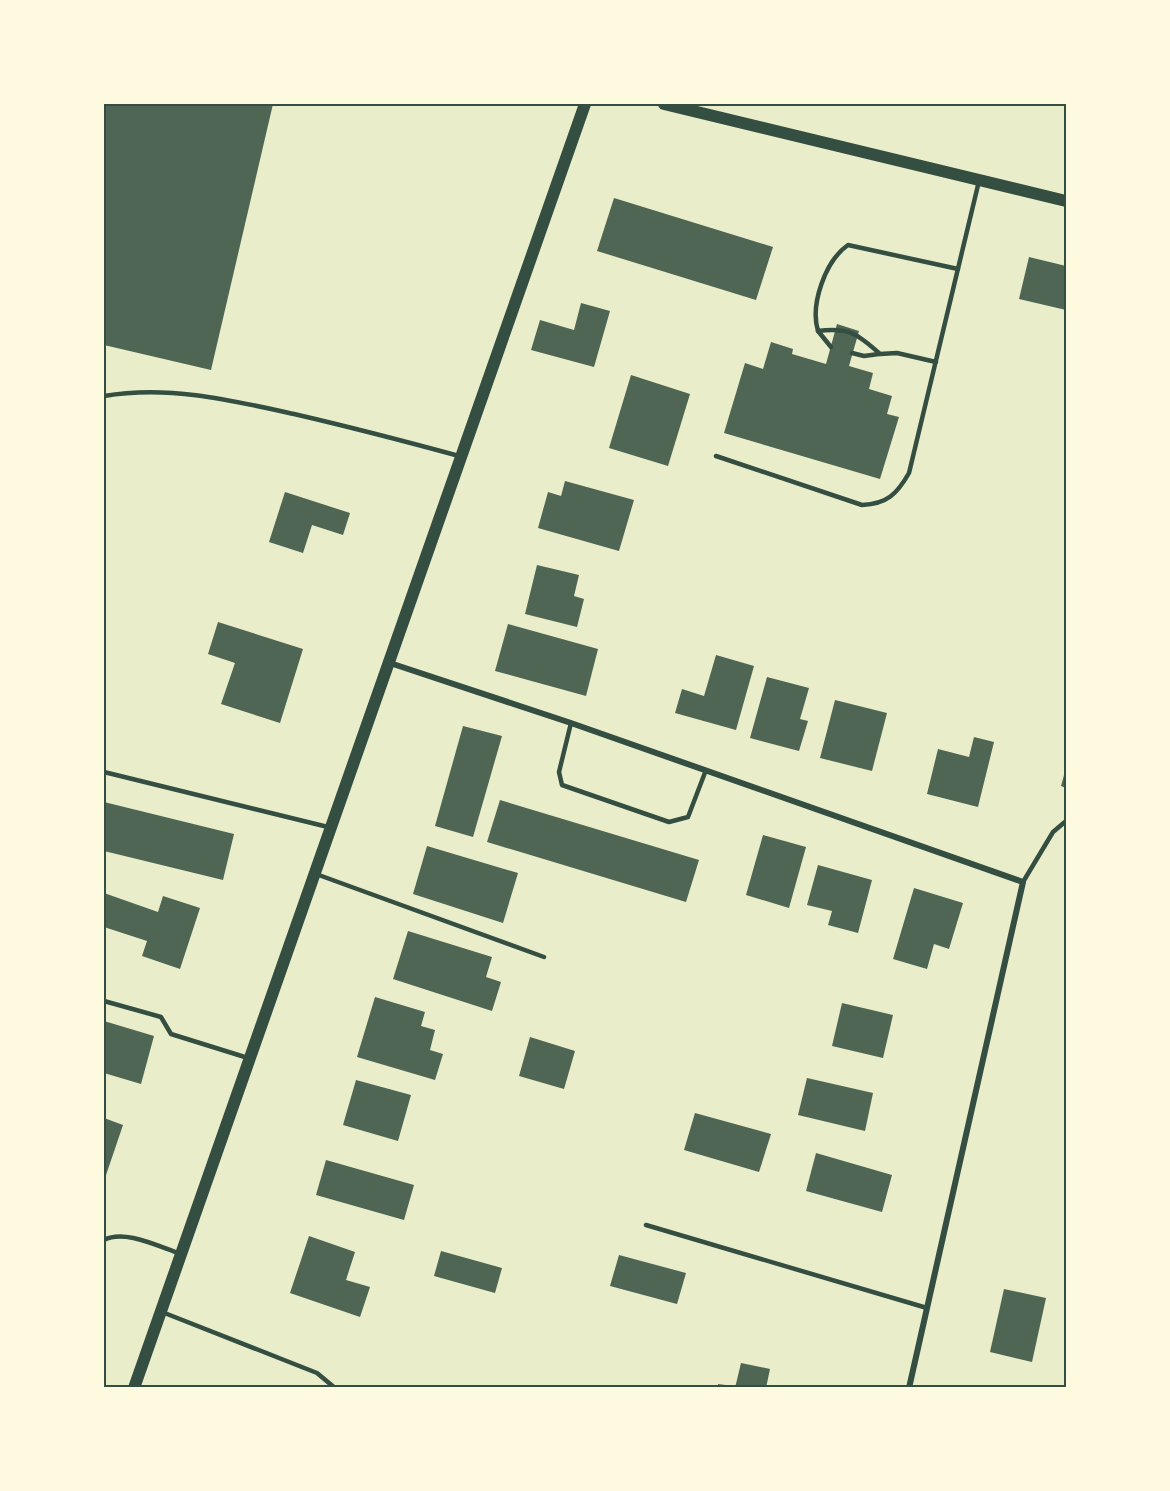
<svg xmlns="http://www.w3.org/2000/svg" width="1170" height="1491" font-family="Rubik,sans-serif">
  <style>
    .building { fill: #4f6655 }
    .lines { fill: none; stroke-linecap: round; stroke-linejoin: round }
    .service { stroke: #344e41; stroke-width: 4.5 }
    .minor { stroke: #344e41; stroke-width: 6 }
    .secondary { stroke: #344e41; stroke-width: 12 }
    .neatline { fill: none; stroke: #344e41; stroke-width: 2 }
  </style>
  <rect width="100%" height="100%" fill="#e9edc9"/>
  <!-- building -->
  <g class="building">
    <polygon points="104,104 273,104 211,370 104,345"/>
    <polygon points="614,198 773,247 756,300 597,251"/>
    <polygon points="1029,257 1066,266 1066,310 1019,299"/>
    <polygon points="581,303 610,311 594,367 531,350 540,320 574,330"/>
    <polygon points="837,324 859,331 849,366 873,373 869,389 892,396 887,414 899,417 880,479 724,433 745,363 763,369 771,342 793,349 792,354 826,364"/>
    <polygon points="631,375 690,394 668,466 609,448"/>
    <polygon points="565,481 634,500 619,551 538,528 548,492 561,496"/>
    <polygon points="285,492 350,513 343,535 312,525 303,553 269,542"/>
    <polygon points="537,565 579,575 574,596 584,599 577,627 525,614"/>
    <polygon points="218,622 303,649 280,723 221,704 235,663 208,654"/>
    <polygon points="508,624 598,649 586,696 495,671"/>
    <polygon points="716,655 754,666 736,730 675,713 682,689 704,696"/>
    <polygon points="767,677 809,688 800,719 808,721 799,751 750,738"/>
    <polygon points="835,700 887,713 872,771 820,758"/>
    <polygon points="463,726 502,736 473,837 435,826"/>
    <polygon points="974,737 994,742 978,807 927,794 938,749 969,757"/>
    <polygon points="1066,768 1066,788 1061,786"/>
    <polygon points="500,800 699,860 686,902 487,842"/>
    <polygon points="104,802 234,834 223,880 104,851"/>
    <polygon points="763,835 806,847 789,908 746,895"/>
    <polygon points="427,846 518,873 503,923 413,894"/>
    <polygon points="818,865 872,880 858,933 828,925 832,911 807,905"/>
    <polygon points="914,888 963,903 949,949 934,944 927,969 893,959"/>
    <polygon points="104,893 158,912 163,896 200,908 180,969 142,956 147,941 104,927"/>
    <polygon points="408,931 492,957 486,977 501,982 492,1011 393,979"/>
    <polygon points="375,997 425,1012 421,1026 435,1030 430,1050 443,1054 435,1080 357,1057"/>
    <polygon points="842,1003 893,1015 883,1058 832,1046"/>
    <polygon points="104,1021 154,1036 141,1084 104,1073"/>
    <polygon points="530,1037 575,1051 564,1089 519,1076"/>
    <polygon points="807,1078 873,1093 865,1131 798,1115"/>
    <polygon points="356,1080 411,1095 398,1141 343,1125"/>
    <polygon points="695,1113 771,1134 759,1172 684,1150"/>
    <polygon points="104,1118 123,1125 104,1181"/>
    <polygon points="816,1153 892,1175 882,1212 806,1191"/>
    <polygon points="326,1160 414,1185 404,1220 316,1195"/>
    <polygon points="309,1236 355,1252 346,1280 370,1287 360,1317 290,1293"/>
    <polygon points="441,1251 502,1268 495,1293 434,1276"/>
    <polygon points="619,1255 686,1273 677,1304 610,1286"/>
    <polygon points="1004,1289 1046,1298 1032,1362 990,1352"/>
    <polygon points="741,1363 770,1369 766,1388 735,1388"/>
    <polygon points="718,1384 733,1386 733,1388 718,1388"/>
  </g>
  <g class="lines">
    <!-- service -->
    <g class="service">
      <polyline points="818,331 831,347"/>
      <polyline points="852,353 864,356 879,354"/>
      <path d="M936,362L897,353L880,354C858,334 849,327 818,331C810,305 825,261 848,245L958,269"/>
      <path d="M104,396C168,385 231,400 294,414C350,427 404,441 459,456"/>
      <path d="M716,456L862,505C887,504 897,494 909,473L979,181"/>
      <polyline points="571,723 559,772 562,785 669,822 688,817 706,770"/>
      <polyline points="104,772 328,827"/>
      <polyline points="316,874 544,957"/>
      <polyline points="1023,882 1053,832 1066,821"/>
      <polyline points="104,1001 161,1017 171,1034 248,1058"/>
      <polyline points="646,1225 927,1308"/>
      <path d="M104,1240C125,1229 159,1247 181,1254"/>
      <polyline points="162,1312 317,1373 335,1388"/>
    </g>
    <!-- minor -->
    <polyline class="minor" points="390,663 571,723 1023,882 909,1388"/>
    <!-- secondary -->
    <g class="secondary">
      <polyline points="664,104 1066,201"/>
      <polyline points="134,1388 585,104"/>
    </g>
  </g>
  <!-- border -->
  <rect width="1170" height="1491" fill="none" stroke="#fefae0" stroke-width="210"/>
  <rect x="105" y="105" width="960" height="1281" class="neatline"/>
</svg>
